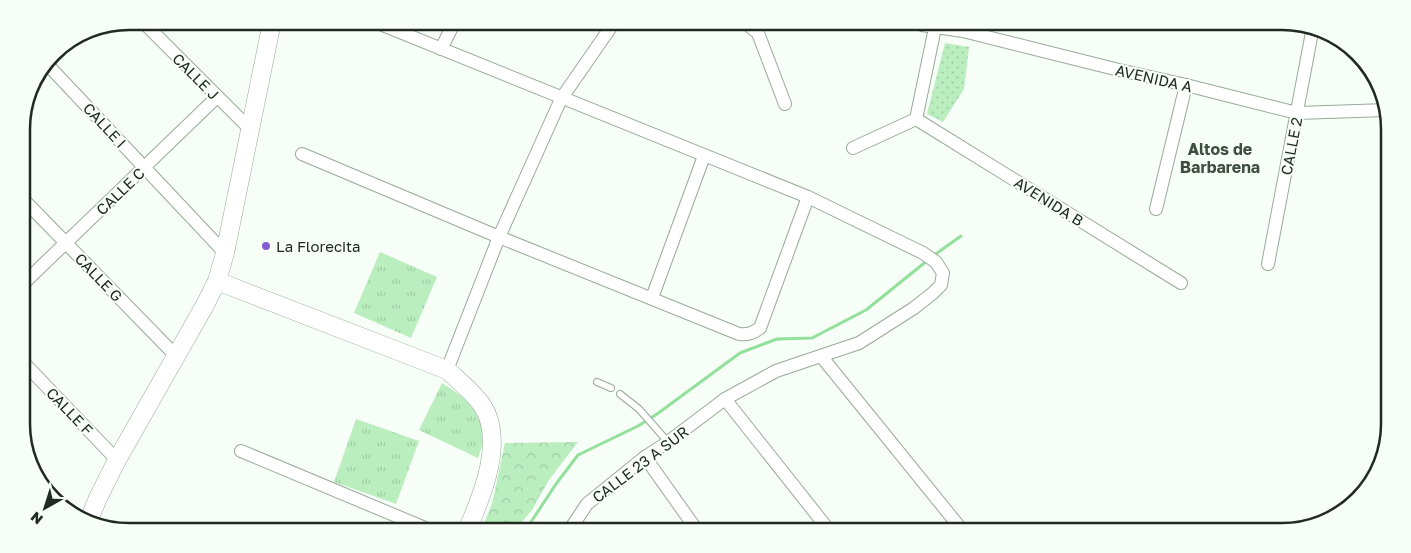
<svg xmlns="http://www.w3.org/2000/svg" width="1411" height="553" font-family="'Golos Text',sans-serif">
  <style>
    .grass { fill: url(#grass-tufts) }
    .forest { fill: url(#forest-crowns) }
    .park { fill: url(#park-dots) }
    .lines { fill: none; stroke-linecap: round; stroke-linejoin: round }
    .stream { stroke: #92e09b; stroke-width: 3 }
    .lane-casing { stroke: #98a999; stroke-width: 8 }
    .street-casing { stroke: #98a999; stroke-width: 14 }
    .secondary-casing { stroke: #98a999; stroke-width: 19 }
    .lane { stroke: #fff; stroke-width: 6 }
    .street { stroke: #fff; stroke-width: 12 }
    .secondary { stroke: #fff; stroke-width: 18 }
    .poi-dot { fill: #865cd5; stroke: #f7fef7; stroke-width: 2 }
    .labels { text-anchor: middle; dominant-baseline: central; stroke-width: 4; stroke-linejoin: round; paint-order: stroke }
    .street-label { font-size: 15px; fill: #222922; stroke: #f7fef7 }
    .poi-label { font-size: 15px; fill: #222922; stroke: #f7fef7; text-anchor: start }
    .neighbourhood-label { font-size: 16px; font-weight: bold; fill: #3e4d3f; stroke: #f7fef7 }
    .rim { fill: none; stroke: #222922; stroke-width: 2.5 }
  </style>
  <defs>
    <pattern id="grass-tufts" width="24" height="20" patternUnits="userSpaceOnUse" patternTransform="scale(1.25)"><rect width="24" height="20" fill="#baeebf"/><path d="M3 7l-1-3M5 7V3M7 7l1-3M15 17l-1-3M17 17v-4M19 17l1-3" fill="none" stroke="#a0cca4"/></pattern>
    <pattern id="forest-crowns" width="20" height="18" patternUnits="userSpaceOnUse" patternTransform="scale(1.25)"><rect width="20" height="18" fill="#baeebf"/><path d="M2 6a3 3 0 1 1 6 0M12 15a3 3 0 1 1 6 0" fill="none" stroke="#a0cca4"/></pattern>
    <pattern id="park-dots" width="8" height="8" patternUnits="userSpaceOnUse" patternTransform="scale(1.25)"><rect width="8" height="8" fill="#baeebf"/><path d="M2 2h.1M6 6h.1" fill="none" stroke="#a0cca4" stroke-width="1.8" stroke-linecap="round"/></pattern>
  </defs>
  <rect width="100%" height="100%" fill="#f7fef7"/>
  <!-- grass -->
  <g class="grass">
    <polygon points="380,252 437,277 411,338 354,313"/>
    <polygon points="442,383 469,401 482,425 483,443 478,458 419,430"/>
    <polygon points="356,419 419,441 396,504 334,482"/>
  </g>
  <!-- forest -->
  <polygon class="forest" points="578,442 549,480 532,510 517,528 482,528 492,504 505,443"/>
  <!-- park -->
  <polygon class="park" points="945,43 969,47 964,89 943,122 927,114"/>
  <g class="lines">
    <!-- stream -->
    <g class="stream">
      <polyline points="933,256 961,236"/>
      <polyline points="527,528 556,484 578,455 638,426 657,414 740,353 777,339 812,338 866,310 928,260"/>
    </g>
    <defs>
      <g id="lane">
        <polyline points="597,382 611,388"/>
        <polyline points="620,394 639,409 668,442"/>
      </g>
      <g id="street">
        <polyline points="142,21 251,130"/>
        <polyline points="380,24 808,197 923,253 936,262 943,273 941,285 933,293 914,308 859,343 776,371 725,399 668,442 645,457 587,504 571,528"/>
        <polyline points="747,24 758,33 785,104"/>
        <polyline points="922,25 963,31 1119,70 1186,85 1297,113 1387,110"/>
        <polyline points="441,49 454,23"/>
        <polyline points="46,63 225,253"/>
        <polyline points="916,119 935,28"/>
        <polyline points="853,148 916,119 1181,283"/>
        <path d="M302,154L499,237L739,334C748,335 753,333 760,328L808,197"/>
        <polyline points="22,198 176,356"/>
        <polyline points="1156,209 1186,85"/>
        <polyline points="1268,264 1313,27"/>
        <polyline points="22,285 217,97"/>
        <polyline points="652,298 704,156"/>
        <polyline points="821,356 962,530"/>
        <polyline points="23,362 117,460"/>
        <polyline points="447,370 499,237 561,99 613,24"/>
        <polyline points="725,399 828,529"/>
        <polyline points="241,451 425,528"/>
        <polyline points="645,457 696,529"/>
      </g>
      <g id="secondary">
        <path d="M217,281L447,370C459,381 473,392 482,405C505,439 483,494 468,528"/>
        <polyline points="88,522 98,498 117,460 205,305 217,281 225,253 272,22"/>
      </g>
    </defs>
    <!-- lane casing -->
    <use href="#lane" class="lane-casing"/>
    <!-- street casing -->
    <use href="#street" class="street-casing"/>
    <!-- secondary casing -->
    <use href="#secondary" class="secondary-casing"/>
    <!-- lane -->
    <use href="#lane" class="lane"/>
    <!-- street -->
    <use href="#street" class="street"/>
    <!-- secondary -->
    <use href="#secondary" class="secondary"/>
  </g>
  <!-- markers -->
  <circle class="poi-dot" cx="266" cy="246" r="5"/>
  <g class="labels">
    <!-- street labels -->
    <g class="street-label">
      <text transform="translate(196 76) rotate(45)">CALLE J</text>
      <text transform="translate(1154 78) rotate(13)">AVENIDA A</text>
      <text transform="translate(105 125) rotate(47)">CALLE I</text>
      <text transform="translate(1291 146) rotate(-79)">CALLE 2</text>
      <text transform="translate(120 191) rotate(-44)">CALLE C</text>
      <text transform="translate(1049 201) rotate(32)">AVENIDA B</text>
      <text transform="translate(99 277) rotate(46)">CALLE G</text>
      <text transform="translate(70 411) rotate(46)">CALLE F</text>
      <text transform="translate(640 464) rotate(-37)">CALLE 23 A SUR</text>
    </g>
    <!-- poi labels -->
    <g class="poi-label">
      <text x="276" y="246">La Florecita</text>
    </g>
    <!-- neighbourhood labels -->
    <g class="neighbourhood-label">
      <text x="1220" y="149">Altos de<tspan x="1220" dy="18">Barbarena</tspan></text>
    </g>
  </g>
  <!-- crop -->
  <path d="M0 0H1411V553H0ZM129 30H1282A99 99 0 0 1 1381 129V424A99 99 0 0 1 1282 523H129A99 99 0 0 1 30 424V129A99 99 0 0 1 129 30Z" fill="#f7fef7" fill-rule="evenodd"/>
  <path class="rim" d="M129 30H1282A99 99 0 0 1 1381 129V424A99 99 0 0 1 1282 523H129A99 99 0 0 1 30 424V129A99 99 0 0 1 129 30Z"/>
  <!-- north arrow -->
  <g transform="translate(45 508) rotate(219)" stroke="#f7fef7" stroke-width="4" paint-order="stroke">
  <path d="M0-4L9 19L0 12L-9 19Z" fill="#222922"/>
  <text y="-8" font-size="14" font-weight="bold" text-anchor="middle" fill="#222922">N</text>
  </g>
</svg>
